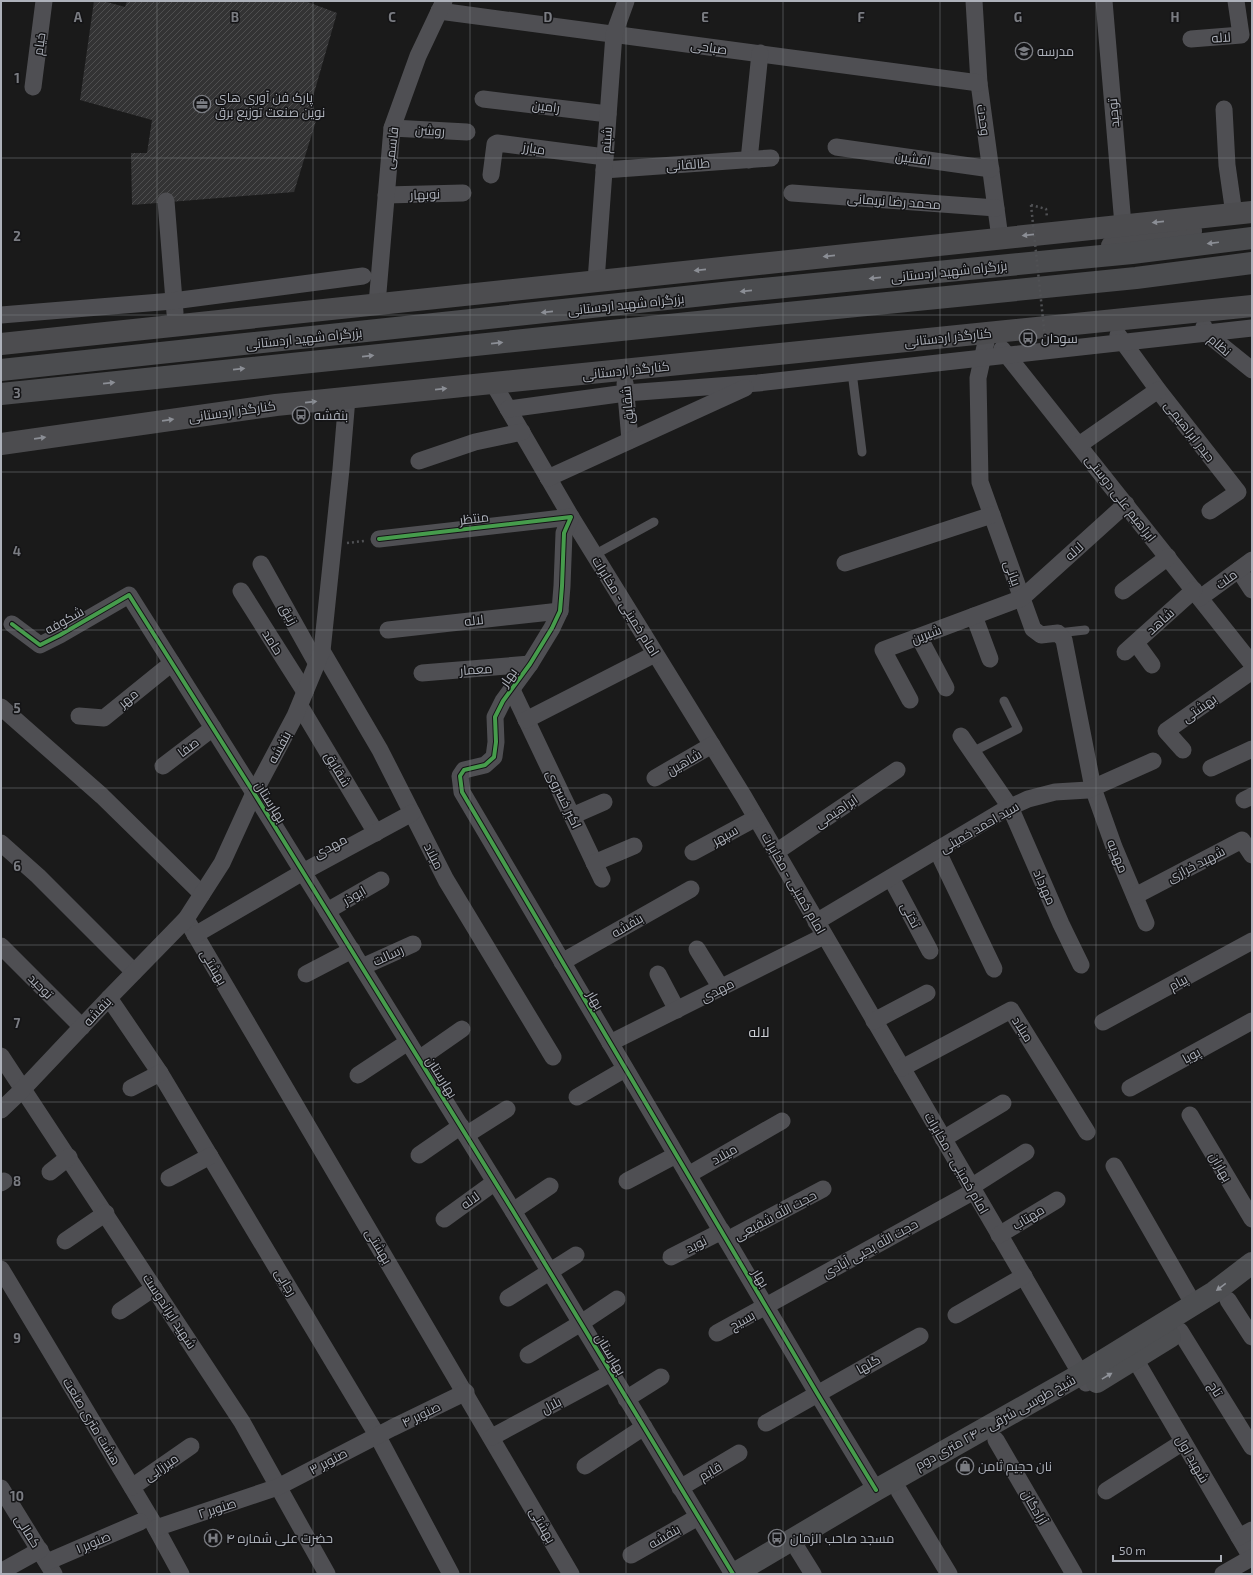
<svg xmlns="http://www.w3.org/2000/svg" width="1253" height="1575" font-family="'Exo 2',Cairo,sans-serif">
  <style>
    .building { fill: url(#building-hatch) }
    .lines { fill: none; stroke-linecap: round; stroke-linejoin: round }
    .path { stroke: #505154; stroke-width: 2.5; stroke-dasharray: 2 3; stroke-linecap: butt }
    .lane { stroke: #4f4f53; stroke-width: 9 }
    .street { stroke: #4f4f53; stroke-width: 17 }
    .secondary { stroke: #4d4e51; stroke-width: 22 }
    .primary { stroke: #4c4c4f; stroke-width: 22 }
    .highway { stroke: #4b4c4f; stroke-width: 22 }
    .path-bridge { stroke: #505154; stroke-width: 2.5; stroke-dasharray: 2 3; stroke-linecap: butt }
    .cycleway-casing { stroke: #141416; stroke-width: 6 }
    .cycleway { stroke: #469c4c; stroke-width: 4 }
    .oneway { fill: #8b8e95 }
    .oneway2 { fill: #90939a }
    .grid { fill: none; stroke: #7a7c82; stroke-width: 1; stroke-opacity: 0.55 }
    .labels { text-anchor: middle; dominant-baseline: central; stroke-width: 3; stroke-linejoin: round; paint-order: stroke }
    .street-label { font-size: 13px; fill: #adb1ba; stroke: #141416 }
    .poi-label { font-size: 13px; fill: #adb1ba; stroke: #141416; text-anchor: start }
    .neighbourhood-label { font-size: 14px; fill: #cdd0d6; stroke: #141416 }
    .grid-label { font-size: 13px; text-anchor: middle; font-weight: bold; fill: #7a7c82; stroke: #141416; stroke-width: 3; stroke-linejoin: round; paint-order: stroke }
  </style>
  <defs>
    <pattern id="building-hatch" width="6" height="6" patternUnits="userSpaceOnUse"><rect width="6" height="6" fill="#333334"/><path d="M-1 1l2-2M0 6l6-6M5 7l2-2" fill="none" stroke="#4e4e4f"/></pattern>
  </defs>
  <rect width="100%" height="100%" fill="#1a1a1a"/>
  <!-- building -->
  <polygon class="building" points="94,1 103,1 125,7 127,1 305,1 337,13 310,107 319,111 294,192 132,205 131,153 147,153 152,120 80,100"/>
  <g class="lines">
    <!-- path -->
    <g class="path">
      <polyline points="1031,205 1046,209 1047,217"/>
      <polyline points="347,543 364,541"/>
    </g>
    <!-- lane -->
    <g class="lane">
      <polyline points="852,372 862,452"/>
      <polyline points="594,555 654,522"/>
      <polyline points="1058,633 1085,630"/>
      <polyline points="972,752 1018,729 1004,701"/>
    </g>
    <!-- street -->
    <g class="street">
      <polyline points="974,1 979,83 1000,238"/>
      <polyline points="1104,1 1123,225"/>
      <polyline points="439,11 979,83"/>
      <polyline points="1191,39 1241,35 1236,1"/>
      <polyline points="33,87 44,1"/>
      <polyline points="483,99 608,114"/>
      <polyline points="1224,109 1227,165 1234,214"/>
      <polyline points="392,128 467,132"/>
      <polyline points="836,147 991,169"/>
      <polyline points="749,160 760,53"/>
      <polyline points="604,170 771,158"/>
      <polyline points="491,175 495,144 497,143 605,157"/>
      <polyline points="792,193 996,208"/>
      <polyline points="386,195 463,193"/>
      <polyline points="166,201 175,313"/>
      <polyline points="596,281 614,34 626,1"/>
      <polyline points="377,304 392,128 418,56 444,1"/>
      <polyline points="1,315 173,301 363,276"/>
      <polyline points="1204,327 1206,333 1252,370"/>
      <polyline points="988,333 978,378 980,482 1033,629 1041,635 1058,633 1064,640 1093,788 1114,847 1146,923"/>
      <polyline points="1118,335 1158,390 1238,492 1210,511"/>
      <polyline points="1002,349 1252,664"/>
      <polyline points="493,383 571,517 744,797 1086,1383"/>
      <polyline points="625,383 630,440"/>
      <polyline points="508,409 626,393 758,383 1252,328"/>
      <polyline points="1079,445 1158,390"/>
      <polyline points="419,461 475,442 522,432"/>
      <polyline points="548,478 745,388"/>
      <polyline points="379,539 571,517 564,533 562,586 560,611 552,628 530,664 503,701 495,717 496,742 494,757 485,765 464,770 460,776 462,792 817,1393 876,1490"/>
      <polyline points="845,563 992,515"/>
      <polyline points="261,564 317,664"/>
      <polyline points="1239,570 1252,590"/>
      <polyline points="241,591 305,692"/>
      <polyline points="1123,591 1168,557"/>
      <polyline points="1200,598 1252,560"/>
      <polyline points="974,616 990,659"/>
      <polyline points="12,624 40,645 60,635 129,595 254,793 513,1211 733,1574"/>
      <polyline points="388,630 560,611"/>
      <polyline points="919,637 946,688"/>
      <polyline points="1136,643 1152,665"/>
      <polyline points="322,651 380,750 446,880 553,1057"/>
      <polyline points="1125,652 1194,590"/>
      <polyline points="422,673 530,664"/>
      <polyline points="512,690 602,879"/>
      <polyline points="910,700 883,650 1022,598 1126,504"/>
      <polyline points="300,706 376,833"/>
      <polyline points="1,707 102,796 202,894"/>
      <polyline points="79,716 104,718 172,663"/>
      <polyline points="526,720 655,654"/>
      <polyline points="961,736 1010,807 1061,924 1081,965"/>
      <polyline points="1183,750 1166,731 1252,671"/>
      <polyline points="163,766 213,728"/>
      <polyline points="1211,768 1252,749"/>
      <polyline points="655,778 712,745"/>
      <polyline points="1244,800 1252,796"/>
      <polyline points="572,816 604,802"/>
      <polyline points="1,843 38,876 134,972"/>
      <polyline points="937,850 994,969"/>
      <polyline points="693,852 756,818"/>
      <polyline points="776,852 897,770"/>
      <polyline points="594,863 634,846"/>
      <polyline points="891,878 930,951"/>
      <polyline points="1135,896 1242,840 1252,855"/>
      <polyline points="327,911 381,880"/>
      <polyline points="186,919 571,1574"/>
      <polyline points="816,922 1004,810 1028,799 1055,792 1088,790 1153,761"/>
      <polyline points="195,935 303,872 412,813"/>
      <polyline points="1,946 82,1027"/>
      <polyline points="697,949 721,988"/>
      <polyline points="562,962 691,889"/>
      <polyline points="362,967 413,944"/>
      <polyline points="306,974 352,950"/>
      <polyline points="658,974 677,1010"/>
      <polyline points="109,998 160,1073 377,1435 451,1574"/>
      <polyline points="874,1021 927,993"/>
      <polyline points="1103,1022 1252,941"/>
      <polyline points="610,1043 824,936"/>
      <polyline points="1,1056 242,1422 327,1574"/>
      <polyline points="419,1059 462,1029"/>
      <polyline points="902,1068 1011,1010 1087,1132"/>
      <polyline points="358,1075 408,1042"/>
      <polyline points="131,1088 160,1073"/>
      <polyline points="1130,1088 1252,1021"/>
      <polyline points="577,1097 625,1069"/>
      <polyline points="1,1110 23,1089 109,998 186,919 222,863 254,793 295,716 322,651 341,469 347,398"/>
      <polyline points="1190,1115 1252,1219"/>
      <polyline points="466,1135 507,1109"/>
      <polyline points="943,1139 1003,1103"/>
      <polyline points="419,1155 461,1126"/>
      <polyline points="1114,1166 1194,1305"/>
      <polyline points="50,1172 69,1157"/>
      <polyline points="688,1175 782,1121"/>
      <polyline points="169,1178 210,1156"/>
      <polyline points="627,1181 676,1155"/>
      <polyline points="1,1183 4,1181"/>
      <polyline points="971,1187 1026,1152"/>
      <polyline points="513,1211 550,1186"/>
      <polyline points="444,1219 495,1182"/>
      <polyline points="999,1235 1057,1200"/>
      <polyline points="727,1240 823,1189"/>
      <polyline points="65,1241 106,1213"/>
      <polyline points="671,1257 722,1231"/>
      <polyline points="1,1269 151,1519 181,1574"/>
      <polyline points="508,1298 576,1255"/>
      <polyline points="1228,1300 1252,1337"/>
      <polyline points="120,1311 154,1288"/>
      <polyline points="956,1315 1024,1276"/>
      <polyline points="1180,1331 1252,1447"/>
      <polyline points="717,1333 974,1191"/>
      <polyline points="528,1355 581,1323 617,1299"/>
      <polyline points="1135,1359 1252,1559"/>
      <polyline points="626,1399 661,1377"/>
      <polyline points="766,1423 920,1336"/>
      <polyline points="492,1437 611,1373"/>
      <polyline points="996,1440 1074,1574"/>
      <polyline points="585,1466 644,1427"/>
      <polyline points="132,1487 191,1446"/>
      <polyline points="1,1488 54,1574"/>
      <polyline points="680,1488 739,1453"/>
      <polyline points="899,1491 949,1574"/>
      <polyline points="1106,1491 1183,1442"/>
      <polyline points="156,1528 278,1487 392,1428 466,1392"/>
      <polyline points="1239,1537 1252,1530"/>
      <polyline points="798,1550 813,1574"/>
      <polyline points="631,1555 698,1517"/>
      <polyline points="47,1562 140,1522"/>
      <polyline points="4,1570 40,1550"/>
      <polyline points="1223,1574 1251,1558"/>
    </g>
    <!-- secondary -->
    <g class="secondary">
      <polyline points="1097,1382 1170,1337"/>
      <polyline points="734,1574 876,1490 1081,1374 1214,1292 1252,1263"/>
    </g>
    <!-- primary -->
    <g class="primary">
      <polyline points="1112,246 1191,231"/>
      <polyline points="1,344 1252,212"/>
      <polyline points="1,444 276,405 1252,306"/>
    </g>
    <!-- highway -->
    <g class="highway">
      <polyline points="1,370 732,292 1132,253 1252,238"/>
      <polyline points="1,394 737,318 1136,278 1252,263"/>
    </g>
    <!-- path-bridge -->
    <polyline class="path-bridge" points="1031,205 1045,338"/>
    <defs>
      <g id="cycleway">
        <polyline points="379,539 571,517 564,533 562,586 560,611 552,628 530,664 503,701 495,717 496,742 494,757 485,765 464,770 460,776 462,792 817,1393 876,1490"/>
        <polyline points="12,624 40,645 60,635 129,595 254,793 513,1211 733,1574"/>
      </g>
    </defs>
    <!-- cycleway casing -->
    <use href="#cycleway" class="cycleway-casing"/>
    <!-- cycleway -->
    <use href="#cycleway" class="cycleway"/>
  </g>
  <!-- one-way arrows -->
  <defs><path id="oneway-solid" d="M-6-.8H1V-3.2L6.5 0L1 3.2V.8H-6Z"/></defs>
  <g class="oneway">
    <use href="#oneway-solid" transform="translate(1158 222) rotate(174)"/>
    <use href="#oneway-solid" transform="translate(1028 235) rotate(174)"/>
    <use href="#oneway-solid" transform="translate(1213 243) rotate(173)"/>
    <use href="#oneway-solid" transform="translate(829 256) rotate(174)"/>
    <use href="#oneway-solid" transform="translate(700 270) rotate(174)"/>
    <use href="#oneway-solid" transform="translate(875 278) rotate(174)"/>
    <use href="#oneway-solid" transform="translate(746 291) rotate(174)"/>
    <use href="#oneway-solid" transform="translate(547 312) rotate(174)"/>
    <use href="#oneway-solid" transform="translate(497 343) rotate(-6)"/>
    <use href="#oneway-solid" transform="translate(368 356) rotate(-6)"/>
    <use href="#oneway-solid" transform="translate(239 369) rotate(-6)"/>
    <use href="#oneway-solid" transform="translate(109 383) rotate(-6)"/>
    <use href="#oneway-solid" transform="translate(441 389) rotate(-6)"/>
    <use href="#oneway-solid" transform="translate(311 402) rotate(-6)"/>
    <use href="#oneway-solid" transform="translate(168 420) rotate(-8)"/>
    <use href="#oneway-solid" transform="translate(40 438) rotate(-8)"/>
  </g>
  <g class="oneway2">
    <use href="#oneway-solid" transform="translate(1221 1287) rotate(143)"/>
    <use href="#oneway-solid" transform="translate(1107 1376) rotate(-31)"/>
  </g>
  <!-- grid -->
  <path class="grid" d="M157,1V1574M313,1V1574M470,1V1574M626,1V1574M783,1V1574M940,1V1574M1096,1V1574M1,158H1252M1,315H1252M1,472H1252M1,630H1252M1,788H1252M1,945H1252M1,1102H1252M1,1260H1252M1,1418H1252"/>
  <!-- icons -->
  <defs>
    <symbol id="school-ring" viewBox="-11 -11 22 22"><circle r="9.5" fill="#141416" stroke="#7a7c82" stroke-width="1.5"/><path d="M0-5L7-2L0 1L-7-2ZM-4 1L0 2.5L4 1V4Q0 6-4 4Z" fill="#7a7c82"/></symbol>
    <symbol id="office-ring" viewBox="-11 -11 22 22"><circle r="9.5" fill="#141416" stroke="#7a7c82" stroke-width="1.5"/><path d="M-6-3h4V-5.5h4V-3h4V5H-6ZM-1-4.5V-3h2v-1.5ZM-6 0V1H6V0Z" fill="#7a7c82"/></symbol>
    <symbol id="bus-ring" viewBox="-11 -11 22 22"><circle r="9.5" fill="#141416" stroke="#7a7c82" stroke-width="1.5"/><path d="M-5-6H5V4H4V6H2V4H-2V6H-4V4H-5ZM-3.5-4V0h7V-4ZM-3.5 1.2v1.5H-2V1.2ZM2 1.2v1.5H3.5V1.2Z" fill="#7a7c82"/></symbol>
    <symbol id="shop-ring" viewBox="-11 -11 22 22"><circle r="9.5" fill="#141416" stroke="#7a7c82" stroke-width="1.5"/><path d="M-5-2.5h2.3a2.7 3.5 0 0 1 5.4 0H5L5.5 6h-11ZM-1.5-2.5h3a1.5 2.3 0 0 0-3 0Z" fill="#7a7c82"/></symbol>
    <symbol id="hospital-ring" viewBox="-11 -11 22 22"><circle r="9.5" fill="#141416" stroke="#7a7c82" stroke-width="1.5"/><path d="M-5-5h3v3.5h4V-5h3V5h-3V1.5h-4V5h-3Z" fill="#7a7c82"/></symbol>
  </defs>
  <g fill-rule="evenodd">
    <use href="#school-ring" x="1014" y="41" width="20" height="20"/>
    <use href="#office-ring" x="192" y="94" width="20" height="20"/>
    <use href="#bus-ring" x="1018" y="328" width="20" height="20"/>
    <use href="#bus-ring" x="291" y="405" width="20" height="20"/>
    <use href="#shop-ring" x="955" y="1456" width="20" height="20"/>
    <use href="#hospital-ring" x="203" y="1528" width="20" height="20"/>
    <use href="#bus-ring" x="767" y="1528" width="20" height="20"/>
  </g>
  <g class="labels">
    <!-- street labels -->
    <g class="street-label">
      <text transform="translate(1221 37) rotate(-4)">لاله</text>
      <text transform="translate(39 44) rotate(-82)">خیام</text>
      <text transform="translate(709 47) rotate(8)">صباحی</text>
      <text transform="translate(546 106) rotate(7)">رامین</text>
      <text transform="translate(1113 113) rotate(-95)">توحید</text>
      <text transform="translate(984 120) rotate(82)">وحدت</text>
      <text transform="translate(430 130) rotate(4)">روشن</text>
      <text transform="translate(606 140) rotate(-86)">شبنم</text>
      <text transform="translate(391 148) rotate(-83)">قاسمی</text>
      <text transform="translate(534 148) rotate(8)">مبارز</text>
      <text transform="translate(913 158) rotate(8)">افشین</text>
      <text transform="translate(688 164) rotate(-4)">طالقانی</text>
      <text transform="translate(425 194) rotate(-2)">نوبهار</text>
      <text transform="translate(894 201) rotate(4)">محمد رضا نریمانی</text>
      <text transform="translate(949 271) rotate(-6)">بزرگراه شهید اردستانی</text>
      <text transform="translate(626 304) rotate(-6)">بزرگراه شهید اردستانی</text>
      <text transform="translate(948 337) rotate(-6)">کنارگذر اردستانی</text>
      <text transform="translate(304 338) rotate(-6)">بزرگراه شهید اردستانی</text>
      <text transform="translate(1220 345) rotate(41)">نظام</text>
      <text transform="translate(626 370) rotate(-6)">کنارگذر اردستانی</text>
      <text transform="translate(627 405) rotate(-95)">شقایق</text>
      <text transform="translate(232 411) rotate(-8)">کنارگذر اردستانی</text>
      <text transform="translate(1190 431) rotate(52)">حیدر ابراهیمی</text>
      <text transform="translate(1121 498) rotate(52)">ابراهیم علی دوستی</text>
      <text transform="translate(474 518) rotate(-7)">منتظر</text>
      <text transform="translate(1074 551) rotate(-42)">لاله</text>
      <text transform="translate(1013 573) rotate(70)">بیانی</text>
      <text transform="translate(1226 579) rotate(-36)">ملت</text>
      <text transform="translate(626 606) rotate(58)">امام خمینی - مخابرات</text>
      <text transform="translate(289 614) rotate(61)">زنبق</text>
      <text transform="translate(64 620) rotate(-29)">شکوفه</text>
      <text transform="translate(474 620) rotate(-6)">لاله</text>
      <text transform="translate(1160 621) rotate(-42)">شاهد</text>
      <text transform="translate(926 634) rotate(-20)">شیرین</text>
      <text transform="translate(273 642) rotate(58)">حامد</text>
      <text transform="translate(476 669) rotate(-4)">معمار</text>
      <text transform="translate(508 677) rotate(-55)">بهار</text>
      <text transform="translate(128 698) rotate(-39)">مهر</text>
      <text transform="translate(1199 708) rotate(-35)">بهشتی</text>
      <text transform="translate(188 747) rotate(-37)">صفا</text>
      <text transform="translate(279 747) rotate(-62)">بنفشه</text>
      <text transform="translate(684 762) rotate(-30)">شاهین</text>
      <text transform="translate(338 769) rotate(59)">شقایق</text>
      <text transform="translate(564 799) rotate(64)">اکبر خسروی</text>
      <text transform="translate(271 802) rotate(58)">بهارستان</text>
      <text transform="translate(836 811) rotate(-34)">ابراهیمی</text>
      <text transform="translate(979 827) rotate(-30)">سید احمد خمینی</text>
      <text transform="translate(725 835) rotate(-29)">سپهر</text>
      <text transform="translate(330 846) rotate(-28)">مهدی</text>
      <text transform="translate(434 856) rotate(63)">میلاد</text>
      <text transform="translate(1118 856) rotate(68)">مهدیه</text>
      <text transform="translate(1196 864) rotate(-27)">شهید خرازی</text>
      <text transform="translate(794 883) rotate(60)">امام خمینی - مخابرات</text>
      <text transform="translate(1045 887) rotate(66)">مهرداد</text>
      <text transform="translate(354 895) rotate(-30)">ابوذر</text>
      <text transform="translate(911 915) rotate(62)">تختی</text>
      <text transform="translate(627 925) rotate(-30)">بنفشه</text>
      <text transform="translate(388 955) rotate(-25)">رسالت</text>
      <text transform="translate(214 967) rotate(59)">بهشتی</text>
      <text transform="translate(1178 982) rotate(-29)">پیام</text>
      <text transform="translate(41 986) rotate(45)">توحید</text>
      <text transform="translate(717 990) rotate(-27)">مهدی</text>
      <text transform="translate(596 1000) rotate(60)">بهار</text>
      <text transform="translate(97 1011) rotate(-47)">بنفشه</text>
      <text transform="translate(1023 1029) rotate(58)">میلاد</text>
      <text transform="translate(1191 1055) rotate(-29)">پویا</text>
      <text transform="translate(442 1077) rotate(58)">بهارستان</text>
      <text transform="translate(724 1154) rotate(-30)">میلاد</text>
      <text transform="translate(957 1163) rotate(60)">امام خمینی - مخابرات</text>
      <text transform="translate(1221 1167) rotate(60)">بهاران</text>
      <text transform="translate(470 1200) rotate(-36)">لاله</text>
      <text transform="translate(775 1215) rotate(-28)">حجت الله شفیعی</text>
      <text transform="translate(1028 1217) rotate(-31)">مهتاب</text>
      <text transform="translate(696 1244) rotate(-27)">نوید</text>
      <text transform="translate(379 1246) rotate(59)">بهشتی</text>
      <text transform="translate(870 1248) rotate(-29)">حجت الله یحیی آبادی</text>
      <text transform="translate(761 1278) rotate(59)">بهار</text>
      <text transform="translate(286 1282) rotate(59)">رجایی</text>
      <text transform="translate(170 1311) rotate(57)">شهید ایراندوست</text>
      <text transform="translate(742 1320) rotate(-29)">بسیج</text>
      <text transform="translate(611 1354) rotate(59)">بهارستان</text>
      <text transform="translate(868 1364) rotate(-29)">گلها</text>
      <text transform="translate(1216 1389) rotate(58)">تاج</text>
      <text transform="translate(551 1405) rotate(-28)">بلال</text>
      <text transform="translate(421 1414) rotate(-26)">صنوبر ۴</text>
      <text transform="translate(92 1421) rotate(59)">هشت متری صنعت</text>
      <text transform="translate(995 1422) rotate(-29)">شیخ طوسی شرقی - ۲۴ متری دوم</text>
      <text transform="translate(1193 1459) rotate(60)">شهید اول</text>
      <text transform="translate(328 1461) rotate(-28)">صنوبر ۳</text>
      <text transform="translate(161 1467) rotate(-34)">میرزایی</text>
      <text transform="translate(710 1471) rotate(-30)">قایم</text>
      <text transform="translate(1035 1507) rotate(60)">آزادگان</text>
      <text transform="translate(217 1508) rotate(-18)">صنوبر ۲</text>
      <text transform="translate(543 1525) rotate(60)">بهشتی</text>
      <text transform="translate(28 1531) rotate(58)">کمالی</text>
      <text transform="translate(664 1536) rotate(-30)">بنفشه</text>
      <text transform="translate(93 1542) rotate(-23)">صنوبر ۱</text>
    </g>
    <!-- poi labels -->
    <g class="poi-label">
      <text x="1037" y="51">مدرسه</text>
      <text x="215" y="97">پارک فن آوری های<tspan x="215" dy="15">نوین صنعت توزیع برق</tspan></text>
      <text x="1041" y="338">سودان</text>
      <text x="314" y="415">بنفشه</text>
      <text x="978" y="1466">نان حجیم ثامن</text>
      <text x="226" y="1538">حضرت علی شماره ۴</text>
      <text x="790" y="1538">مسجد صاحب الزمان</text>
    </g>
    <!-- neighbourhood labels -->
    <g class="neighbourhood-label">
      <text x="759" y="1031">لاله</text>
    </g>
  </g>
  <g class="grid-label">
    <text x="78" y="22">A</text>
    <text x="235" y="22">B</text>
    <text x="392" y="22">C</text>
    <text x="548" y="22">D</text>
    <text x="705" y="22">E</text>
    <text x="861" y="22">F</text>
    <text x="1018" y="22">G</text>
    <text x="1175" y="22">H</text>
    <text x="17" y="83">1</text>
    <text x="17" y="241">2</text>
    <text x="17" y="398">3</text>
    <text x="17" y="556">4</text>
    <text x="17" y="713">5</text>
    <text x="17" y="871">6</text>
    <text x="17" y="1028">7</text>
    <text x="17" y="1186">8</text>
    <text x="17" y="1343">9</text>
    <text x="17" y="1501">10</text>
  </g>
  <!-- border -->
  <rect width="1253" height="1575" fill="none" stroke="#adb1ba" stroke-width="4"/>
  <!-- scale -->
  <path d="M1113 1555v6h108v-6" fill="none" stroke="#adb1ba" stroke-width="2"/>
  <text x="1119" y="1555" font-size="12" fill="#adb1ba" stroke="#141416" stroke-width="3" paint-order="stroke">50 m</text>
</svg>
